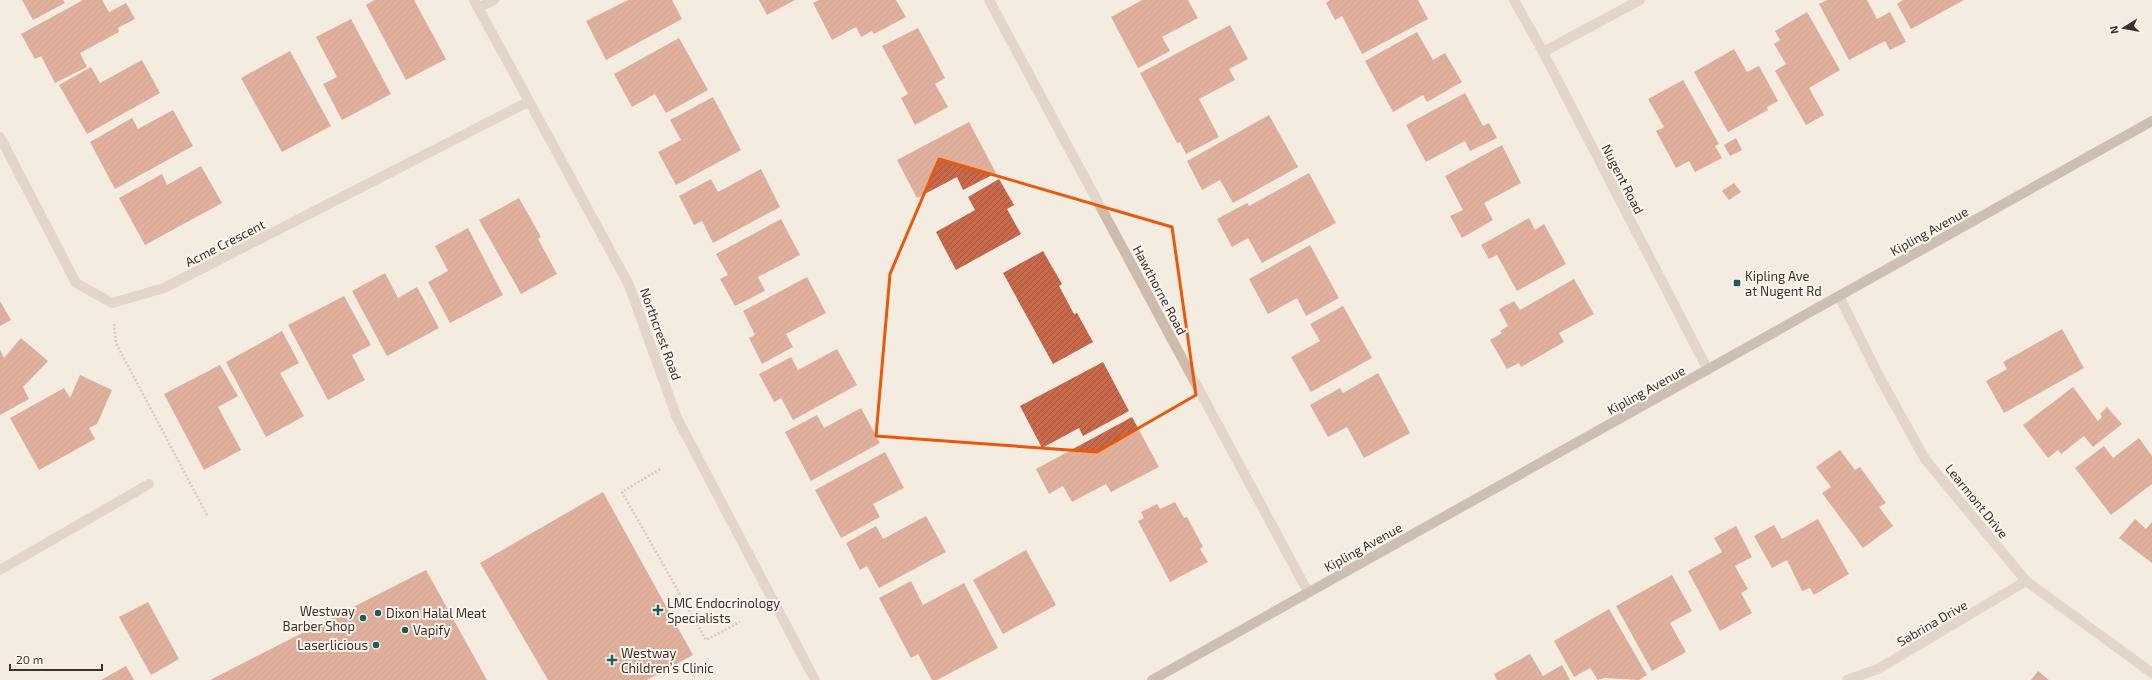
<svg xmlns="http://www.w3.org/2000/svg" width="2152" height="680" font-family="'Exo 2',sans-serif">
  <style>
    .building { fill: url(#building-hatch) }
    .lines { fill: none; stroke-linecap: round; stroke-linejoin: round }
    .path { stroke: #b9a596; stroke-width: 2.5; stroke-dasharray: 2 2; stroke-linecap: butt }
    .lane { stroke: #cdbbac; stroke-width: 10 }
    .street { stroke: #cdbbac; stroke-width: 10 }
    .secondary { stroke: #a18a7d; stroke-width: 10 }
    .marked { fill: none; stroke: #e8590c; stroke-width: 3; stroke-linejoin: round }
    .poi-dot { fill: #1f5a5e; stroke: #fbf5ee; stroke-width: 1.5 }
    .labels { text-anchor: middle; dominant-baseline: central; stroke-width: 4; stroke-linejoin: round; paint-order: stroke }
    .street-label { font-size: 13px; fill: #3b302b; stroke: #fbf5ee }
    .poi-label { font-size: 13px; fill: #3b302b; stroke: #fbf5ee; text-anchor: start }
  </style>
  <defs>
    <pattern id="building-hatch" width="6" height="6" patternUnits="userSpaceOnUse"><rect width="6" height="6" fill="#c8694b"/><path d="M-1 1l2-2M0 6l6-6M5 7l2-2" fill="none" stroke="#a4573f"/></pattern>
  </defs>
  <rect width="100%" height="100%" fill="#f4ebe1"/>
  <!-- building -->
  <g class="building">
    <polygon points="22,0 63,0 65,3 33,20"/>
    <polygon points="83,0 102,0 109,12 126,3 135,19 118,28 119,32 80,53 87,67 55,83 41,56 35,59 21,34"/>
    <polygon points="374,0 414,0 446,59 406,80 366,5"/>
    <polygon points="628,0 672,0 682,19 606,60 586,21"/>
    <polygon points="759,0 795,0 767,15"/>
    <polygon points="819,0 896,0 906,17 874,34 872,31 861,37 856,27 832,40 813,3"/>
    <polygon points="1142,0 1188,0 1198,18 1162,37 1170,51 1138,68 1111,17"/>
    <polygon points="1330,0 1418,0 1428,19 1362,54 1342,16 1335,20 1326,3"/>
    <polygon points="1827,0 1867,0 1877,19 1890,12 1906,42 1890,50 1885,41 1849,60 1819,4"/>
    <polygon points="1903,0 1964,0 1911,29 1897,4"/>
    <polygon points="1807,12 1840,70 1809,88 1824,115 1806,125 1775,71 1786,64 1774,44 1780,40 1775,31"/>
    <polygon points="351,19 391,94 342,120 323,84 337,77 316,37"/>
    <polygon points="1230,25 1248,59 1229,69 1235,80 1199,99 1219,137 1186,154 1180,142 1177,143 1140,73"/>
    <polygon points="918,28 945,78 935,84 948,107 915,125 901,98 908,94 882,46"/>
    <polygon points="1417,32 1433,60 1445,53 1462,82 1427,102 1423,95 1393,112 1365,61"/>
    <polygon points="679,38 708,90 666,113 655,94 632,107 614,74"/>
    <polygon points="1734,49 1747,72 1759,66 1778,101 1767,107 1768,110 1728,132 1694,72"/>
    <polygon points="290,51 331,126 282,152 241,78"/>
    <polygon points="142,60 160,93 87,134 59,85 91,67 100,83"/>
    <polygon points="1683,80 1719,144 1715,146 1722,158 1695,172 1689,161 1676,168 1656,131 1664,127 1648,99"/>
    <polygon points="1465,93 1483,126 1489,123 1497,138 1470,151 1465,141 1426,162 1406,125"/>
    <polygon points="713,97 741,150 676,185 658,152 681,140 670,120"/>
    <polygon points="173,110 193,146 115,189 90,142 132,118 138,129"/>
    <polygon points="1269,115 1298,167 1233,203 1220,180 1202,190 1187,161"/>
    <polygon points="969,122 996,173 963,190 957,177 917,198 897,160"/>
    <polygon points="1736,138 1742,150 1730,156 1724,145"/>
    <polygon points="1502,145 1521,183 1484,203 1493,220 1462,238 1450,216 1463,210 1445,176"/>
    <polygon points="201,166 222,203 145,245 119,198 162,174 167,185"/>
    <polygon points="761,169 780,207 713,243 702,221 694,225 679,196 711,179 718,192"/>
    <polygon points="1309,173 1336,223 1262,263 1248,238 1232,247 1217,219 1247,203 1249,206"/>
    <polygon points="999,179 1014,205 1007,209 1021,234 956,270 936,232 975,210 968,197"/>
    <polygon points="1734,183 1741,192 1729,200 1722,191"/>
    <polygon points="519,198 541,237 538,239 557,274 521,294 479,220"/>
    <polygon points="1529,218 1535,230 1544,224 1566,264 1517,291 1497,255 1489,259 1481,245"/>
    <polygon points="781,219 800,255 758,277 765,291 735,306 720,279 728,275 716,254"/>
    <polygon points="468,228 503,295 450,323 428,282 448,271 435,246"/>
    <polygon points="1310,245 1339,298 1306,316 1297,298 1268,314 1249,279"/>
    <polygon points="1043,251 1062,284 1059,286 1074,314 1077,313 1093,342 1053,364 1003,273"/>
    <polygon points="385,273 398,298 417,287 439,328 387,356 352,291"/>
    <polygon points="807,277 826,313 786,334 793,347 762,364 749,338 755,335 743,311"/>
    <polygon points="1574,279 1594,314 1559,333 1564,342 1521,367 1519,363 1507,369 1490,340 1502,333 1500,331 1508,326 1499,309 1514,301 1520,310"/>
    <polygon points="344,296 371,345 352,355 365,380 328,400 288,325"/>
    <polygon points="0,301 11,320 0,326"/>
    <polygon points="1343,306 1372,358 1311,392 1291,357 1320,341 1310,324"/>
    <polygon points="2062,329 2084,368 2004,413 1986,381 2007,369 2003,362"/>
    <polygon points="282,331 299,363 280,373 304,416 266,437 226,362"/>
    <polygon points="21,338 48,361 23,387 29,399 0,415 0,350 4,358"/>
    <polygon points="837,349 857,385 793,420 781,398 774,402 759,374 791,357 798,370"/>
    <polygon points="1103,362 1129,411 1083,436 1079,428 1042,448 1020,406"/>
    <polygon points="220,365 238,396 218,407 241,450 204,470 164,394"/>
    <polygon points="1378,373 1410,433 1364,458 1347,427 1328,437 1310,405 1340,388 1343,393"/>
    <polygon points="80,375 112,390 97,424 89,428 95,439 39,470 10,418 64,388 70,398"/>
    <polygon points="2073,387 2098,421 2102,417 2100,414 2107,407 2122,424 2093,447 2084,436 2061,454 2058,450 2048,458 2023,425"/>
    <polygon points="861,408 880,443 811,481 785,432 817,415 824,428"/>
    <polygon points="1132,417 1159,467 1111,492 1106,484 1072,502 1063,486 1049,494 1036,469"/>
    <polygon points="2139,438 2152,456 2152,484 2111,515 2075,468 2104,446 2113,458"/>
    <polygon points="1840,450 1855,470 1860,467 1886,503 1879,507 1893,526 1863,548 1822,493 1831,487 1816,467"/>
    <polygon points="885,452 904,488 873,504 880,517 841,538 815,490"/>
    <polygon points="603,492 693,655 647,680 548,680 480,563"/>
    <polygon points="1175,502 1184,518 1187,517 1203,547 1200,549 1208,562 1170,582 1138,521 1144,518 1141,512 1157,504 1160,509"/>
    <polygon points="926,516 946,552 879,588 867,566 860,570 846,543 876,526 883,539"/>
    <polygon points="1818,519 1849,574 1814,595 1810,588 1802,591 1787,560 1772,568 1754,536 1774,525 1782,539"/>
    <polygon points="2135,519 2146,529 2152,522 2152,563 2119,538"/>
    <polygon points="1736,526 1752,557 1735,566 1748,589 1741,593 1752,613 1720,631 1688,571 1722,552 1714,538"/>
    <polygon points="1026,550 1056,605 1003,634 973,580"/>
    <polygon points="426,570 487,680 210,680"/>
    <polygon points="1672,575 1692,611 1670,623 1686,652 1652,671 1616,606"/>
    <polygon points="911,581 923,605 964,583 998,648 937,680 932,680 918,654 911,658 879,598"/>
    <polygon points="148,602 179,659 151,675 119,617"/>
    <polygon points="1609,609 1647,675 1639,680 1604,678 1598,680 1590,668 1574,677 1554,641"/>
    <polygon points="1530,654 1543,676 1562,665 1570,680 1497,680 1494,674"/>
    <polygon points="126,666 134,680 101,680"/>
    <polygon points="2038,671 2049,680 2031,680"/>
  </g>
  <g class="lines">
    <!-- path -->
    <g class="path">
      <polyline points="114,324 116,343 208,517"/>
      <polyline points="660,469 622,492 706,640 740,622"/>
    </g>
    <!-- lane -->
    <polyline class="lane" points="0,570 149,484"/>
    <!-- street -->
    <g class="street">
      <polyline points="474,0 629,285 677,418 815,680"/>
      <polyline points="989,0 1308,592"/>
      <polyline points="1514,0 1543,52 1708,370"/>
      <polyline points="478,8 494,0"/>
      <polyline points="1543,52 1640,0"/>
      <polyline points="0,137 76,283 112,303 164,288 528,102"/>
      <polyline points="1839,296 1880,378 1925,459 2026,581 2152,673"/>
      <polyline points="1847,680 1878,669 2026,581"/>
    </g>
    <!-- secondary -->
    <polyline class="secondary" points="1152,680 2152,121"/>
  </g>
  <!-- marked area -->
  <path d="M0 0H2152V680H0ZM939,159L1172,227L1196,395L1097,452L876,436L890,274Z" fill="#f4ebe1" fill-opacity=".55" fill-rule="evenodd"/>
  <path class="marked" d="M939,159L1172,227L1196,395L1097,452L876,436L890,274Z"/>
  <!-- markers -->
  <g class="poi-dot">
    <rect x="1733" y="279" width="8" height="8" rx="2"/>
    <path d="M656 604h4v4h4v4h-4v4h-4v-4h-4v-4h4z"/>
    <circle cx="378" cy="613" r="4"/>
    <circle cx="363" cy="618" r="4"/>
    <circle cx="405" cy="630" r="4"/>
    <circle cx="376" cy="645" r="4"/>
    <path d="M610 654h4v4h4v4h-4v4h-4v-4h-4v-4h4z"/>
  </g>
  <g class="labels">
    <!-- street labels -->
    <g class="street-label">
      <text transform="translate(1623 179) rotate(63)">Nugent Road</text>
      <text transform="translate(1929 231) rotate(-29)">Kipling Avenue</text>
      <text transform="translate(225 243) rotate(-27)">Acme Crescent</text>
      <text transform="translate(1160 290) rotate(62)">Hawthorne Road</text>
      <text transform="translate(661 334) rotate(70)">Northcrest Road</text>
      <text transform="translate(1646 390) rotate(-29)">Kipling Avenue</text>
      <text transform="translate(1977 501) rotate(51)">Learmont Drive</text>
      <text transform="translate(1363 547) rotate(-29)">Kipling Avenue</text>
      <text transform="translate(1932 623) rotate(-30)">Sabrina Drive</text>
    </g>
    <!-- poi labels -->
    <g class="poi-label">
      <text x="1745" y="276">Kipling Ave<tspan x="1745" dy="15">at Nugent Rd</tspan></text>
      <text x="667" y="603">LMC Endocrinology<tspan x="667" dy="15">Specialists</tspan></text>
      <text x="355" y="611" text-anchor="end">Westway<tspan x="355" dy="15">Barber Shop</tspan></text>
      <text x="386" y="613">Dixon Halal Meat</text>
      <text x="413" y="630">Vapify</text>
      <text x="368" y="645" text-anchor="end">Laserlicious</text>
      <text x="621" y="653">Westway<tspan x="621" dy="15">Children’s Clinic</tspan></text>
    </g>
  </g>
  <!-- north arrow -->
  <g transform="translate(2124 28) rotate(259)" stroke="#fbf5ee" stroke-width="3" paint-order="stroke">
  <path d="M0-3L7 15L0 10L-7 15Z" fill="#3b302b"/>
  <text y="-6" font-size="11" font-weight="bold" text-anchor="middle" fill="#3b302b">N</text>
  </g>
  <!-- scale -->
  <path d="M10 664v6h92v-6" fill="none" stroke="#3b302b" stroke-width="2"/>
  <text x="16" y="664" font-size="12" fill="#3b302b" stroke="#fbf5ee" stroke-width="3" paint-order="stroke">20 m</text>
</svg>
